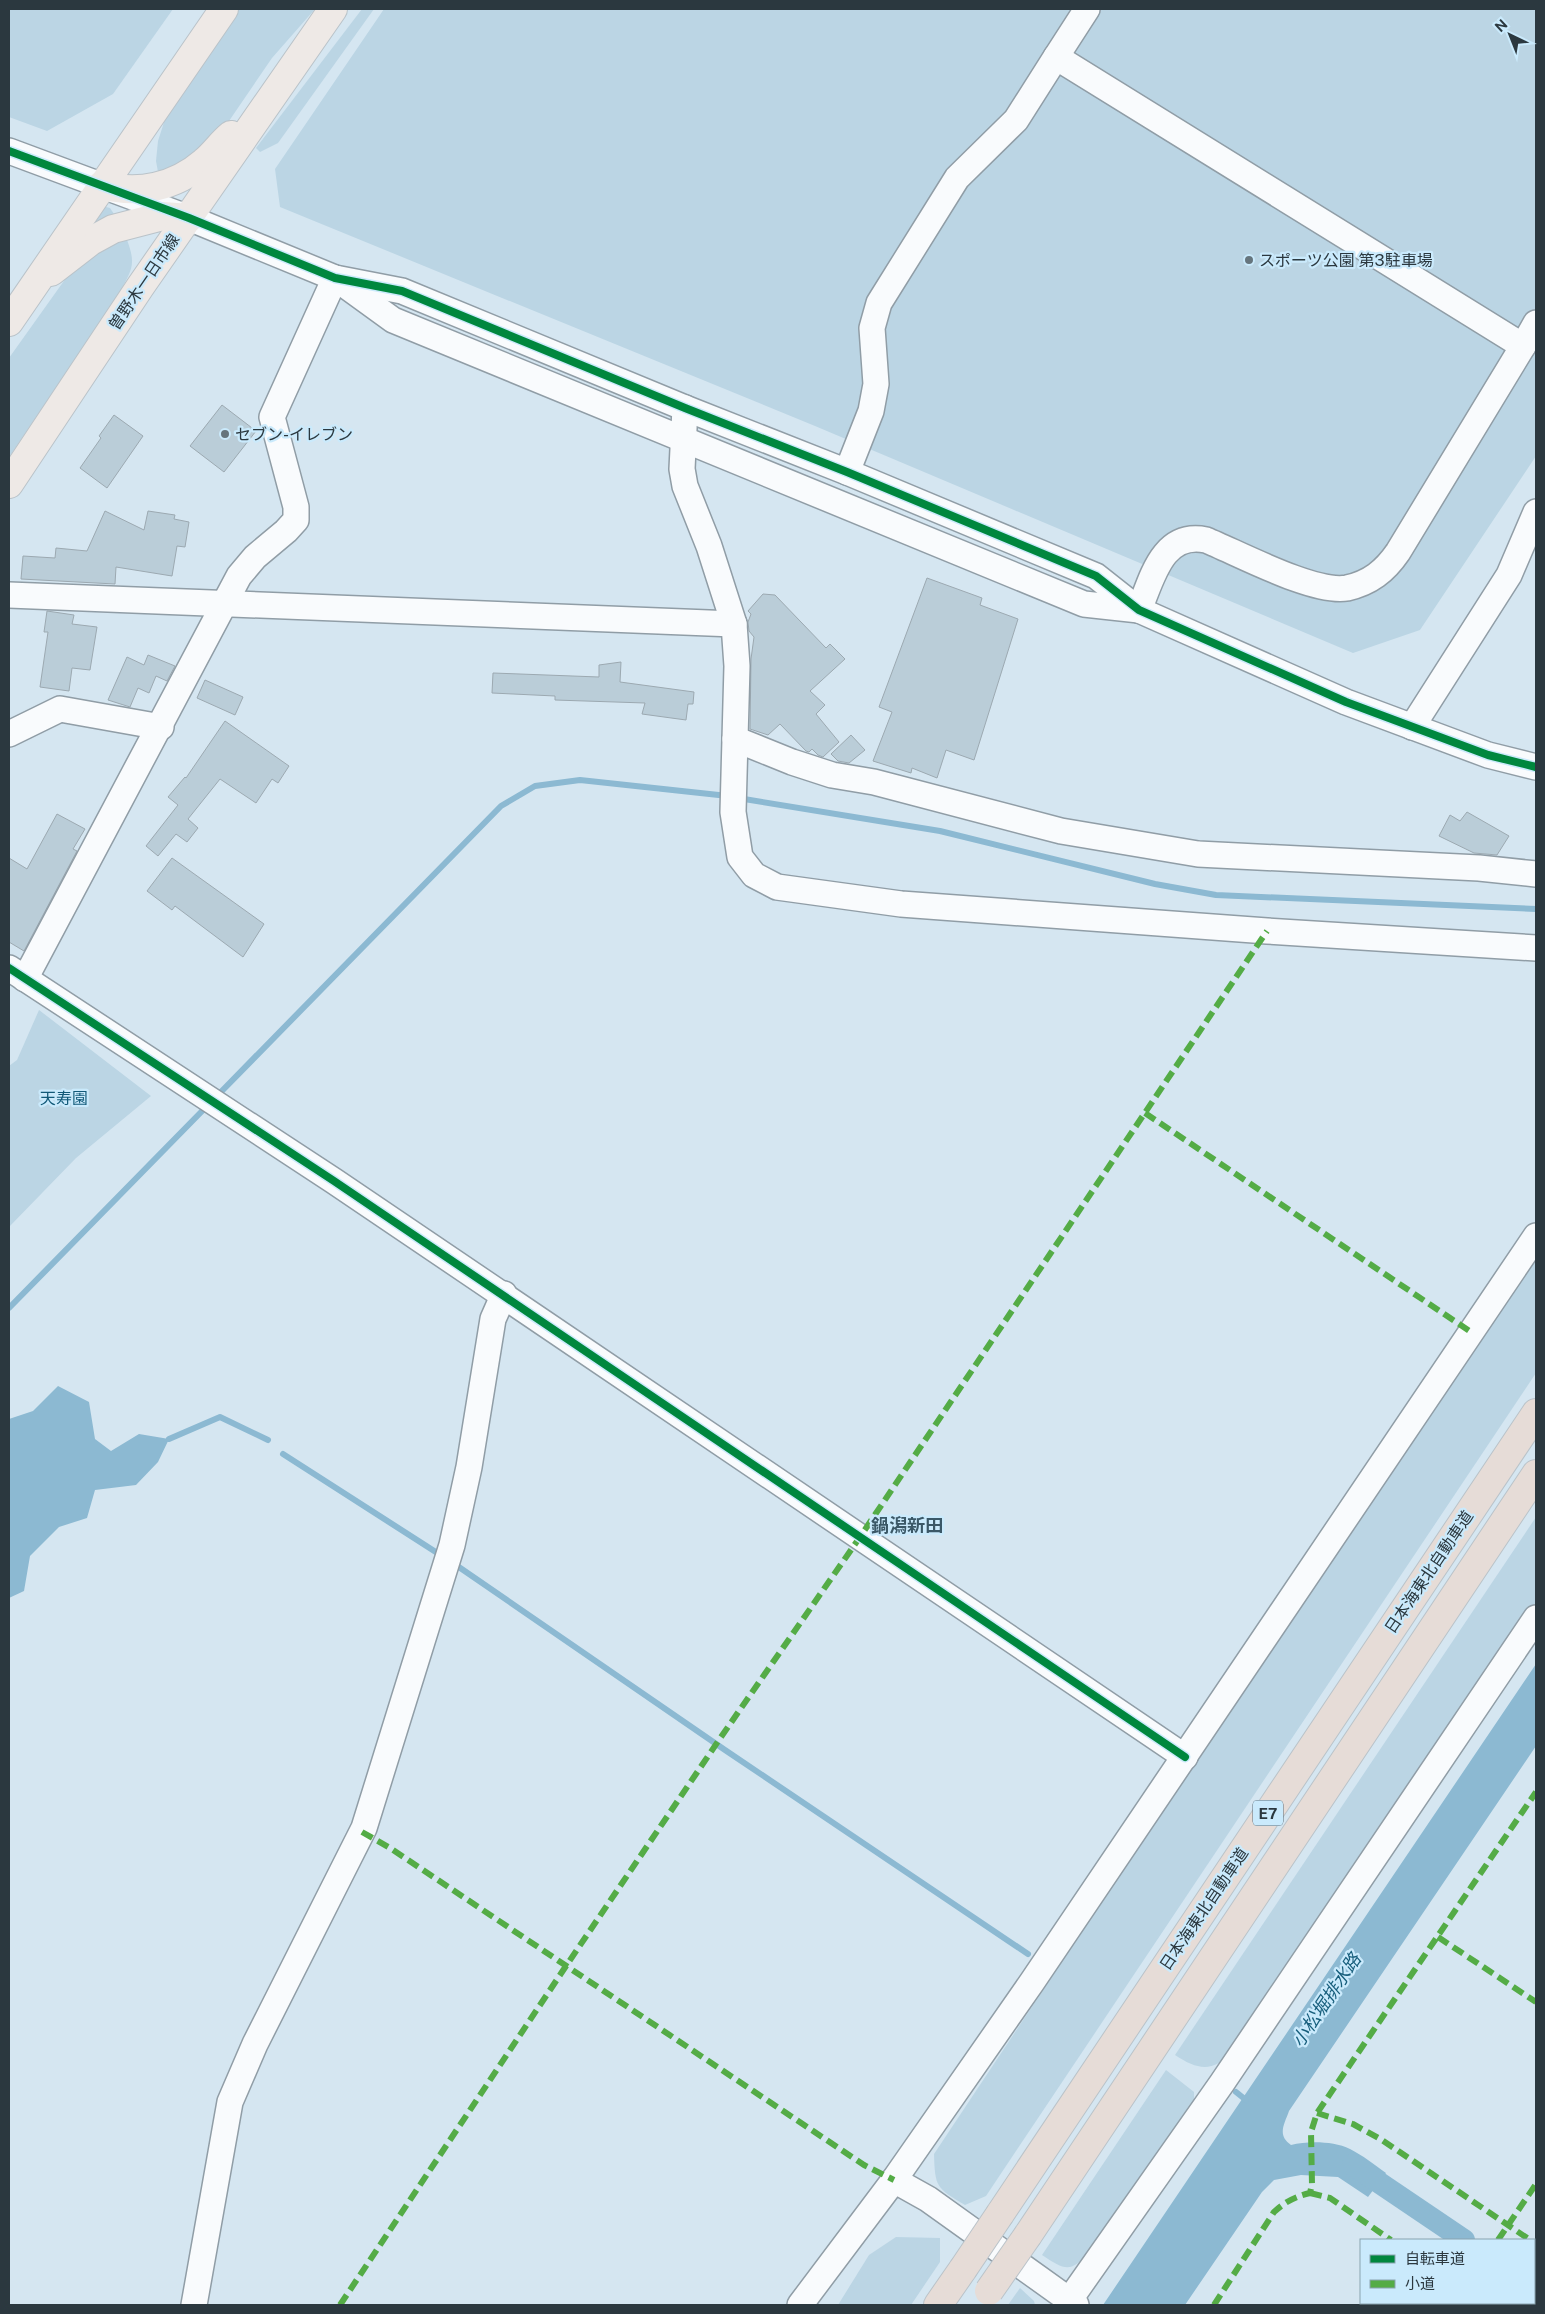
<svg xmlns="http://www.w3.org/2000/svg" width="1545" height="2314" font-family="'Public Sans','Noto Sans JP',sans-serif">
  <style>
    .green { fill: #bbd5e4 }
    .water { fill: #8cb9d2 }
    .lines { fill: none; stroke-linecap: round; stroke-linejoin: round }
    .stream { stroke: #8cb9d2; stroke-width: 6 }
    .canal { stroke: #8cb9d2; stroke-width: 22 }
    .building { fill: #bacdd8; stroke: #9ca9b1 }
    .minor-casing { stroke: #909da6; stroke-width: 28 }
    .major-casing { stroke: #bac3c9; stroke-width: 30 }
    .highway-casing { stroke: #bac3c9; stroke-width: 30 }
    .minor { stroke: #f9fbfd; stroke-width: 25 }
    .major { stroke: #eee9e6; stroke-width: 28 }
    .highway { stroke: #e6dcd7; stroke-width: 28 }
    .highway-bridge-casing { stroke: #bac3c9; stroke-width: 30; stroke-linecap: butt }
    .highway-bridge { stroke: #e6dcd7; stroke-width: 28 }
    .quiet { stroke: #54ac46; stroke-width: 6; stroke-dasharray: 12 6; stroke-linecap: butt }
    .cycleway-casing { stroke: #caeafc; stroke-width: 11 }
    .cycleway { stroke: #00873e; stroke-width: 8 }
    .poi-dot { fill: #66757d; stroke: #caeafc; stroke-width: 2 }
    .labels { text-anchor: middle; dominant-baseline: central; stroke-width: 4.5; stroke-linejoin: round; paint-order: stroke }
    .shield { fill: #caeafc; stroke: #5b6d78; stroke-width: 1 }
    .shield-label { font-size: 15px; font-weight: bold; fill: #2b383f }
    .poi-label { font-size: 16px; fill: #2b383f; stroke: #caeafc; text-anchor: start }
    .street-label { font-size: 16px; fill: #2b383f; stroke: #caeafc }
    .park-label { font-size: 16px; fill: #125a79; stroke: #caeafc }
    .neighbourhood-label { font-size: 18px; font-weight: bold; fill: #3b5867; stroke: #caeafc }
    .water-label { font-size: 18px; font-style: italic; fill: #175e7c; stroke: #caeafc }
  </style>
  <rect width="100%" height="100%" fill="#d5e6f1"/>
  <!-- green -->
  <g class="green">
    <polygon points="9,9 173,9 113,94 47,131 9,117"/>
    <polygon points="238,9 315,9 272,58 216,140 192,164 158,172 156,161 158,141 166,116"/>
    <polygon points="362,9 374,9 278,143 260,152 256,148"/>
    <polygon points="384,9 1536,9 1536,456 1420,630 1353,653 815,426 280,207 275,169"/>
    <polygon points="102,206 110,208 118,220 85,235"/>
    <path d="M126,237C137,266 132,268 119,294L9,457V358L71,271L95,246Z"/>
    <polygon points="39,1010 151,1096 76,1158 9,1227 9,1066 17,1060"/>
    <path d="M1536,1249V1373L986,2196L965,2205C936,2188 935,2187 934,2154Z"/>
    <path d="M1536,1517V1602L1234,2051C1213,2072 1199,2071 1175,2055Z"/>
    <path d="M1166,2070L1194,2092V2107L1092,2250C1071,2272 1067,2272 1042,2255Z"/>
    <polygon points="896,2237 940,2238 940,2262 911,2305 838,2305 869,2255"/>
    <polygon points="1020,2288 1034,2301 1035,2305 1008,2305"/>
  </g>
  <!-- water -->
  <g class="water">
    <polygon points="58,1386 89,1402 95,1439 111,1451 139,1434 169,1439 158,1462 136,1485 95,1490 87,1518 59,1527 30,1556 24,1591 9,1598 9,1419 33,1411"/>
    <path d="M1536,1664V1746L1289,2111C1284,2125 1277,2135 1291,2145C1308,2141 1333,2141 1350,2149C1362,2155 1375,2165 1386,2173L1368,2197L1338,2177L1301,2175L1274,2180L1262,2192L1185,2305H1103Z"/>
  </g>
  <g class="lines">
    <!-- stream -->
    <g class="stream">
      <polyline points="738,798 940,831 1155,884 1216,895 1536,909"/>
      <polyline points="215,1098 501,806 535,786 580,780 728,796"/>
      <polyline points="9,1308 208,1105"/>
      <polyline points="169,1439 220,1417 268,1440"/>
      <polyline points="283,1454 442,1556"/>
      <polyline points="453,1563 725,1750 1028,1954"/>
      <polyline points="1236,2092 1246,2100"/>
    </g>
    <!-- canal -->
    <g class="canal">
      <polyline points="1353,2165 1464,2240"/>
      <polyline points="1534,2287 1536,2289"/>
    </g>
  </g>
  <!-- building -->
  <g class="building">
    <polygon points="222,405 256,431 224,472 190,446"/>
    <polygon points="114,415 143,436 107,488 80,468 101,438 99,436"/>
    <polygon points="105,511 144,530 148,511 175,515 174,519 189,522 185,547 177,546 172,576 116,567 115,584 21,579 23,556 55,558 56,548 87,551"/>
    <polygon points="927,578 982,598 980,605 1018,619 974,760 946,750 937,778 912,768 911,773 873,761 892,712 879,707"/>
    <polygon points="763,594 775,595 826,648 830,644 845,659 810,691 825,705 816,714 839,742 823,757 818,755 812,749 809,752 806,751 780,724 768,735 750,729 751,659 754,637 749,631 748,622 751,614 748,611"/>
    <polygon points="47,611 74,615 72,624 97,627 90,670 72,668 69,691 40,687 48,632 44,632"/>
    <polygon points="148,655 175,666 167,681 156,676 149,693 138,688 130,707 108,700 127,657 144,665"/>
    <polygon points="621,662 620,682 694,692 693,704 688,704 686,720 642,714 645,703 555,700 555,696 492,693 493,673 599,677 599,665"/>
    <polygon points="205,680 243,697 235,715 197,698"/>
    <polygon points="225,721 289,766 278,783 272,779 256,803 220,779 188,819 198,828 187,842 176,834 158,856 146,846 178,805 168,797 185,777 186,778"/>
    <polygon points="851,735 865,750 849,763 838,761 831,754"/>
    <polygon points="1467,812 1509,836 1497,855 1474,853 1439,836 1450,815 1460,821"/>
    <polygon points="57,814 85,829 73,849 77,851 24,951 9,942 9,858 27,869"/>
    <polygon points="172,858 264,924 243,957 175,906 172,910 147,891"/>
  </g>
  <g class="lines">
    <defs>
      <g id="minor">
        <polyline points="1056,57 1087,9"/>
        <polyline points="9,151 189,218 335,278 402,291 685,408 847,472 1096,576 1139,610 1346,702 1488,755 1536,767"/>
        <polyline points="342,283 393,320 1084,604 1139,610"/>
        <polyline points="1523,346 1536,323"/>
        <polyline points="685,408 682,469 685,486 709,546 734,624 737,666 733,812 740,857 754,875 777,887 901,904 1267,931 1536,948"/>
        <path d="M847,472L871,411L876,384L872,328L879,303L957,178L1016,120L1056,57L1523,346L1398,552C1385,571 1370,583 1347,588C1314,594 1238,553 1206,540C1162,531 1152,579 1139,610"/>
        <polyline points="9,595 734,624"/>
        <polyline points="1412,727 1509,575 1536,512"/>
        <polyline points="9,734 60,709 161,727"/>
        <polyline points="735,739 792,762 832,775 874,782 1061,831 1198,854 1479,868 1536,874"/>
        <polyline points="9,968 334,1181 1185,1757"/>
        <polyline points="25,979 239,576 255,557 286,531 296,520 296,507 272,417 335,278"/>
        <polyline points="894,2180 928,2199 1076,2305"/>
        <polyline points="194,2305 230,2102 255,2044 364,1828 452,1545 469,1467 493,1319 504,1294"/>
        <polyline points="800,2305 894,2180 1032,1982 1536,1236"/>
        <polyline points="1066,2305 1222,2083 1536,1618"/>
      </g>
      <g id="major">
        <path d="M102,185C138,195 175,187 204,162C214,154 221,143 231,135"/>
        <polyline points="51,272 91,241 113,229 163,216 189,218"/>
        <polyline points="9,322 224,9"/>
        <polyline points="9,484 140,287 333,9"/>
      </g>
      <g id="highway">
        <polyline points="1000,2214 1536,1413"/>
        <polyline points="1028,2235 1536,1474"/>
        <polyline points="938,2305 963,2269"/>
      </g>
    </defs>
    <!-- minor casing -->
    <use href="#minor" class="minor-casing"/>
    <!-- major casing -->
    <use href="#major" class="major-casing"/>
    <!-- highway casing -->
    <use href="#highway" class="highway-casing"/>
    <!-- minor -->
    <use href="#minor" class="minor"/>
    <!-- major -->
    <use href="#major" class="major"/>
    <!-- highway -->
    <use href="#highway" class="highway"/>
    <defs>
      <g id="highway-bridge">
        <polyline points="963,2269 1000,2214"/>
        <polyline points="989,2291 1028,2235"/>
      </g>
    </defs>
    <!-- highway-bridge casing -->
    <use href="#highway-bridge" class="highway-bridge-casing"/>
    <!-- highway-bridge -->
    <use href="#highway-bridge" class="highway-bridge"/>
    <!-- quiet -->
    <g class="quiet">
      <polyline points="1145,1113 1471,1332"/>
      <polyline points="362,1832 390,1848 864,2165 894,2180"/>
      <polyline points="1438,1937 1536,2002"/>
      <polyline points="1317,2113 1353,2124 1382,2140 1530,2240"/>
      <polyline points="1310,2193 1330,2198 1391,2240"/>
      <polyline points="1498,2240 1536,2184"/>
      <polyline points="1483,2303 1487,2305"/>
      <polyline points="340,2305 566,1966 721,1737 860,1537 1267,931"/>
      <path d="M1214,2305L1274,2212C1285,2202 1294,2197 1310,2193L1312,2184L1311,2132L1317,2113L1536,1792"/>
      <polyline points="1454,2305 1456,2303"/>
    </g>
    <defs>
      <g id="cycleway">
        <polyline points="9,151 189,218 335,278 402,291 685,408 847,472 1096,576 1139,610 1346,702 1488,755 1536,767"/>
        <polyline points="9,968 334,1181 1185,1757"/>
      </g>
    </defs>
    <!-- cycleway casing -->
    <use href="#cycleway" class="cycleway-casing"/>
    <!-- cycleway -->
    <use href="#cycleway" class="cycleway"/>
  </g>
  <!-- markers -->
  <g class="poi-dot">
    <circle cx="1249" cy="260" r="5"/>
    <circle cx="225" cy="434" r="5"/>
  </g>
  <g class="labels">
    <!-- shield labels -->
    <rect class="shield" x="1253" y="1800.5" width="30" height="25" rx="4"/>
    <g class="shield-label">
      <text x="1268" y="1813">E7</text>
    </g>
    <!-- poi labels -->
    <g class="poi-label">
      <text x="1259" y="260">スポーツ公園 第3駐車場</text>
      <text x="235" y="434">セブン-イレブン</text>
    </g>
    <!-- street labels -->
    <g class="street-label">
      <text transform="translate(144 282) rotate(-56)">曽野木一日市線</text>
      <text transform="translate(1429 1572) rotate(-56)">日本海東北自動車道</text>
      <text transform="translate(1204 1909) rotate(-56)">日本海東北自動車道</text>
    </g>
    <!-- park labels -->
    <g class="park-label">
      <text x="64" y="1098">天寿園</text>
    </g>
    <!-- neighbourhood labels -->
    <g class="neighbourhood-label">
      <text x="907" y="1525">鍋潟新田</text>
    </g>
    <!-- water labels -->
    <g class="water-label">
      <text transform="translate(1326 2000) rotate(-56)">小松堀排水路</text>
    </g>
  </g>
  <!-- border -->
  <rect width="1545" height="2314" fill="none" stroke="#2b383f" stroke-width="20"/>
  <!-- legend -->
  <rect x="1360" y="2239" width="175" height="65" fill="#caeafc" stroke="#8aa3b0"/>
  <rect x="1370" y="2255" width="25" height="8" fill="#00873e" stroke="#8aa3b0"/>
  <text x="1405" y="2264" font-size="15" fill="#2b383f">自転車道</text>
  <rect x="1370" y="2280" width="25" height="8" fill="#54ac46" stroke="#8aa3b0"/>
  <text x="1405" y="2289" font-size="15" fill="#2b383f">小道</text>
  <!-- north arrow -->
  <g transform="translate(1510 35) rotate(317)" stroke="#caeafc" stroke-width="4" paint-order="stroke">
  <path d="M0-4L9 19L0 12L-9 19Z" fill="#2b383f"/>
  <text y="-8" font-size="14" font-weight="bold" text-anchor="middle" fill="#2b383f">N</text>
  </g>
</svg>
